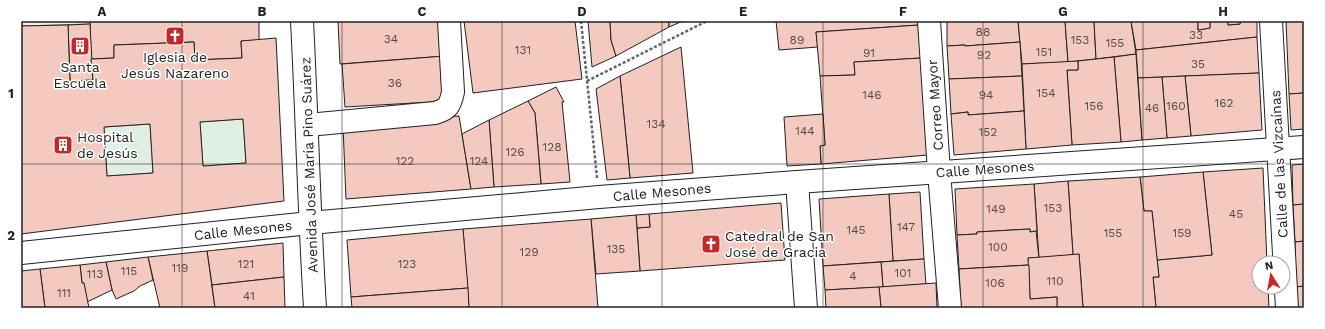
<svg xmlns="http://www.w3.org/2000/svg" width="1325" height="329" font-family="'Work Sans',sans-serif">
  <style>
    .green { fill: #e0efe3; stroke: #6f6f6f }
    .parking { fill: #ededed; stroke: #6f6f6f }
    .building { fill: #f3c9c0; stroke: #222; fill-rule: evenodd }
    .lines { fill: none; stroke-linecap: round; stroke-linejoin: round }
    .minor-casing { stroke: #222; stroke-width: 24 }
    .major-casing { stroke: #222; stroke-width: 24 }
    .path { stroke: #646464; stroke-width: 2.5; stroke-dasharray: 3 2; stroke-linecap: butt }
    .minor { stroke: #fff; stroke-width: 22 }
    .major { stroke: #fff; stroke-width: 22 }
    .grid { fill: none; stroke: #222; stroke-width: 1; stroke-opacity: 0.55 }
    .labels { text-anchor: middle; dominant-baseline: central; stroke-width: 3; stroke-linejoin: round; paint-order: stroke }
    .number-label { font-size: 12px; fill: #564c4a }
    .poi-label { font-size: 14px; fill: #222; stroke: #fff }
    .street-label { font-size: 14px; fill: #222; stroke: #fff }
    .neatline { fill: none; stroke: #222; stroke-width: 1.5 }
    .grid-label { font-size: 13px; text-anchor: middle; font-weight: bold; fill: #222 }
  </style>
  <rect width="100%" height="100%" fill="#fff"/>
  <!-- green -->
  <g class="green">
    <polygon points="243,119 246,163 203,166 200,122"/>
    <polygon points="150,124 153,173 107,176 104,127"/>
  </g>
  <!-- parking -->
  <polygon class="parking" points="21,21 90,21 90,24 21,26"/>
  <!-- building -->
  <g class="building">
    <polygon points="90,21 259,21 259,41 241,41 242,58 195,60 194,42 114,45 114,58 91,59"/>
    <polygon points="338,21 443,21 445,56 340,64"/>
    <polygon points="464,21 575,21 582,79 473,93"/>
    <polygon points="588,21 610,21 611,40 616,56 592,67"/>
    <polygon points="610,21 669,21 669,27 616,56 611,40"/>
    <polygon points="669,21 683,21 669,27"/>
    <polygon points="776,21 919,21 919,25 816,32 818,47 779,50"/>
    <polygon points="947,21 1018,21 1020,42 965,46 965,45 947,46"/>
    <polygon points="1018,21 1065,21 1068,62 1022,64"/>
    <polygon points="1065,21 1094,21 1096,59 1068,62"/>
    <polygon points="1094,21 1131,21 1136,54 1096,59"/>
    <polygon points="1131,21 1198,21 1198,30 1210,28 1210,21 1228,21 1228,25 1240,24 1240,21 1257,21 1257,37 1136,50"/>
    <polygon points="1198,21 1210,21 1210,28 1198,30"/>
    <polygon points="1228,21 1240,21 1240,24 1228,25"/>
    <polygon points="1286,21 1304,21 1304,93 1289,94"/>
    <polygon points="90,24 93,80 70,81 68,25"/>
    <path d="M68,25L70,81L93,80L91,59L114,58V45L194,42L195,60L242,58L241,41L276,38L284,201L21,234V26ZM243,119L246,163L203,166L200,122ZM150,124L153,173L107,176L104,127Z"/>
    <polygon points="919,25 921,58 854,62 855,75 820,76 816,32"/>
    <polygon points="1257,37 1259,73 1138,78 1136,50"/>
    <polygon points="1020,42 1022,76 949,79 947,46 965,45 965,46"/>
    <polygon points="681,47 693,173 630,178 620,76"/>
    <polygon points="1136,54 1142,140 1121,142 1114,57"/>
    <polygon points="445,56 448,101 345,107 342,64"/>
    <polygon points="1114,57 1121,142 1072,145 1067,70 1078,70 1078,61"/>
    <polygon points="921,58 928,155 821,164 820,146 825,145 820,76 855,75 854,62"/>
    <polygon points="1078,61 1078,70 1067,70 1072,145 1026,149 1022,64"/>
    <polygon points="1259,73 1262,130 1191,136 1185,76"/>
    <polygon points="620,76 630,178 607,180 596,89"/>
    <polygon points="1022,76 1024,111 968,115 968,112 951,114 949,79"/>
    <polygon points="1185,76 1191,136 1167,138 1162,77"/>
    <polygon points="1162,77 1167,138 1142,140 1138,78"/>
    <polygon points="556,87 564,102 562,102 570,182 541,184 535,113 528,101"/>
    <polygon points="1304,93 1304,129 1291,130 1289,94"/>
    <polygon points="528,101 535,113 541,184 494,187 489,120"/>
    <polygon points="1024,111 1026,149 954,155 951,114 968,112 968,115"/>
    <polygon points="823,114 825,145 820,146 821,164 787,166 784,117"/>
    <polygon points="459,116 471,189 346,199 343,126"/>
    <polygon points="489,120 494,187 471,189 462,134"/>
    <polygon points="1304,164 1304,204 1293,205 1292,165"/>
    <polygon points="1263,168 1267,263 1259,263 1259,287 1268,287 1269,308 1156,308 1153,277 1159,277 1157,260 1212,255 1203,172"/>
    <polygon points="1203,172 1212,255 1157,260 1152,211 1144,211 1140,177"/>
    <polygon points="1140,177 1144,211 1152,211 1159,277 1153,277 1156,308 1083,308 1079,254 1073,255 1068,181"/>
    <polygon points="1068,181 1073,255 1039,258 1034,184"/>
    <polygon points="1034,184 1037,231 1030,232 1030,229 977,232 977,234 957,235 955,189"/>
    <polygon points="920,192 924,259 893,261 889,194"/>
    <polygon points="889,194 893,261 823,266 819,199"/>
    <polygon points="781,203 785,260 640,271 637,228 650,227 649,214"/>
    <polygon points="1304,204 1304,241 1295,242 1293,205"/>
    <polygon points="649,214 650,227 637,228 636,215"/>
    <polygon points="636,215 640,271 596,274 591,219"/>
    <polygon points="591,219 598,308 469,308 463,229"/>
    <polygon points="463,229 468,288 351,297 347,240"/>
    <polygon points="1030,229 1030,232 1036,231 1039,258 1028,258 1029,265 959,269 957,235 977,234 977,232"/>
    <polygon points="1304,241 1304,286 1296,287 1295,242"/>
    <polygon points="283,243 284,277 212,285 207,251"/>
    <polygon points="207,251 215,308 160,308 148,257"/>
    <polygon points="1079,254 1083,308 1057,308 1057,297 1030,299 1028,258"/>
    <polygon points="148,257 153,280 140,286 134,291 116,299 112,290 106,262"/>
    <polygon points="924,259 926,284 883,287 881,262"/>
    <polygon points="106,262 112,290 87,302 84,283 82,283 80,265"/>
    <polygon points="881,262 883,287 825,290 823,266"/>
    <polygon points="80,265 82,283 84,283 89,308 45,308 40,269"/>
    <polygon points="1029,265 1030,299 1057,297 1057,308 961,308 959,269"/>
    <polygon points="40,269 45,308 21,308 21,271"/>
    <polygon points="284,277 285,308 215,308 212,285"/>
    <polygon points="936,283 937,308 881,308 879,287"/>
    <polygon points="1304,286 1304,308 1298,308 1296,287"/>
    <polygon points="879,287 881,308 826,308 825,290"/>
    <polygon points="468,288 469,308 352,308 351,297"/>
  </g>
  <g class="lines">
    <defs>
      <g id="minor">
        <polyline points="929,21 939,172 950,308"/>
        <polyline points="1271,21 1287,308"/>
        <path d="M308,125L435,113C448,109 450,106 453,92L449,21"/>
        <polyline points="797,182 806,308"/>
        <polyline points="21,253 310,223 599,197 797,182 1304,147"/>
      </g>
      <path id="major" d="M302,21C307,117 309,212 315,308"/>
    </defs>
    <!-- minor casing -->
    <use href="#minor" class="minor-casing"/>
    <!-- major casing -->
    <use href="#major" class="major-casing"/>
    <!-- path -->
    <g class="path">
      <polyline points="581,21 597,178"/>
      <polyline points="587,81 707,21"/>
    </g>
    <!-- minor -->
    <use href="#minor" class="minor"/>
    <!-- major -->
    <use href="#major" class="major"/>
  </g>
  <!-- grid -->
  <path class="grid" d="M182,21V308M342,21V308M502,21V308M662,21V308M823,21V308M983,21V308M1143,21V308M21,164H1304"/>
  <!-- icons -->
  <defs>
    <symbol id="church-square" viewBox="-11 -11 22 22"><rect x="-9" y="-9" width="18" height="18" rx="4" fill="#c62828" stroke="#fff"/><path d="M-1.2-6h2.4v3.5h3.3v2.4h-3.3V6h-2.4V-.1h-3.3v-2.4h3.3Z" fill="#fff"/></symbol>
    <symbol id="building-square" viewBox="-11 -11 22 22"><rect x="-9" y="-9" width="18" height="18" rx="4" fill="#c62828" stroke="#fff"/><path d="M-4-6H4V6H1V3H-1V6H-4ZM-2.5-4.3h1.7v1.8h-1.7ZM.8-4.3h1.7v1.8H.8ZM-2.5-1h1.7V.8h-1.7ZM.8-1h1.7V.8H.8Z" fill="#fff"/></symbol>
  </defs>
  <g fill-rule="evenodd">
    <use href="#church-square" x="164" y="25" width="22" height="22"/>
    <use href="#building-square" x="69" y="35" width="22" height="22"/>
    <use href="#building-square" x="52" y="134" width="22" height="22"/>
    <use href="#church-square" x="700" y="233" width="22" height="22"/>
  </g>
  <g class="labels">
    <!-- number labels -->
    <g class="number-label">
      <text x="983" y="32">88</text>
      <text x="1196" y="35">33</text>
      <text x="391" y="39">34</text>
      <text x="797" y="40">89</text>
      <text x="1080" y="40">153</text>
      <text x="1115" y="43">155</text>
      <text x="523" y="50">131</text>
      <text x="1044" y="52">151</text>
      <text x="869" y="53">91</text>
      <text x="984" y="55">92</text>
      <text x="1198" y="64">35</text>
      <text x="395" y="83">36</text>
      <text x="1046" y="93">154</text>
      <text x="872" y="95">146</text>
      <text x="986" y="95">94</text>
      <text x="1224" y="103">162</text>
      <text x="1094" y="106">156</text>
      <text x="1176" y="106">160</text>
      <text x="1152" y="108">46</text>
      <text x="656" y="124">134</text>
      <text x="805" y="131">144</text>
      <text x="988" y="132">152</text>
      <text x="552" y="147">128</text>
      <text x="515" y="152">126</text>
      <text x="405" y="161">122</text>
      <text x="479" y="161">124</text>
      <text x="1053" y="208">153</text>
      <text x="996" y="209">149</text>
      <text x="1236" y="214">45</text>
      <text x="906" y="227">147</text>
      <text x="856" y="230">145</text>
      <text x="1113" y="233">155</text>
      <text x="1182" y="233">159</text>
      <text x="998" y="247">100</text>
      <text x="616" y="249">135</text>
      <text x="529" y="252">129</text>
      <text x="246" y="264">121</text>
      <text x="407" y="264">123</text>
      <text x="180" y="268">119</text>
      <text x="129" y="271">115</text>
      <text x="903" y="273">101</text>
      <text x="95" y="274">113</text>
      <text x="853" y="276">4</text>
      <text x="1055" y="281">110</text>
      <text x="995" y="283">106</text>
      <text x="64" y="293">111</text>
      <text x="249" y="296">41</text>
    </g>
    <!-- poi labels -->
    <g class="poi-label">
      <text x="175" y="57">Iglesia de<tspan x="175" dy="16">Jesús Nazareno</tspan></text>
      <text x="80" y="67">Santa<tspan x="80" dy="16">Escuela</tspan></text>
      <text x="77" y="137" text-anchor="start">Hospital<tspan x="77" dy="16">de Jesús</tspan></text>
      <text x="725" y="236" text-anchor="start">Catedral de San<tspan x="725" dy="16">José de Gracia</tspan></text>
    </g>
    <!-- street labels -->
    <g class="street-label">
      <text transform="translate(935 105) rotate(-94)">Correo Mayor</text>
      <text transform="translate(1279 164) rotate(-93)">Calle de las Vizcaínas</text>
      <text transform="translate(309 165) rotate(-92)">Avenida José María Pino Suárez</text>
      <text transform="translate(985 169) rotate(-4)">Calle Mesones</text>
      <text transform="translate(662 192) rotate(-5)">Calle Mesones</text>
      <text transform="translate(243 230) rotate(-6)">Calle Mesones</text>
    </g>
  </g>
  <!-- border -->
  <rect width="1325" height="329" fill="none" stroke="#ffffff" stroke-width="44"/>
  <!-- north arrow -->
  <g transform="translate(1271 275) rotate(349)"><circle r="19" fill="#ffffff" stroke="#a7a7a7"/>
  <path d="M0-3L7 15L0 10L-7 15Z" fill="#c62828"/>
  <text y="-6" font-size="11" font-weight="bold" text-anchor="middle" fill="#222222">N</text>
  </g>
  <rect x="22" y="22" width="1281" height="285" class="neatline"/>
  <g class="grid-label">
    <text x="102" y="16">A</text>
    <text x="262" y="16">B</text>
    <text x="422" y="16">C</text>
    <text x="582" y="16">D</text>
    <text x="743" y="16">E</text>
    <text x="903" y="16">F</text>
    <text x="1063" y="16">G</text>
    <text x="1223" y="16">H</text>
    <text x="11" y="98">1</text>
    <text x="11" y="240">2</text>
  </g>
</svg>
